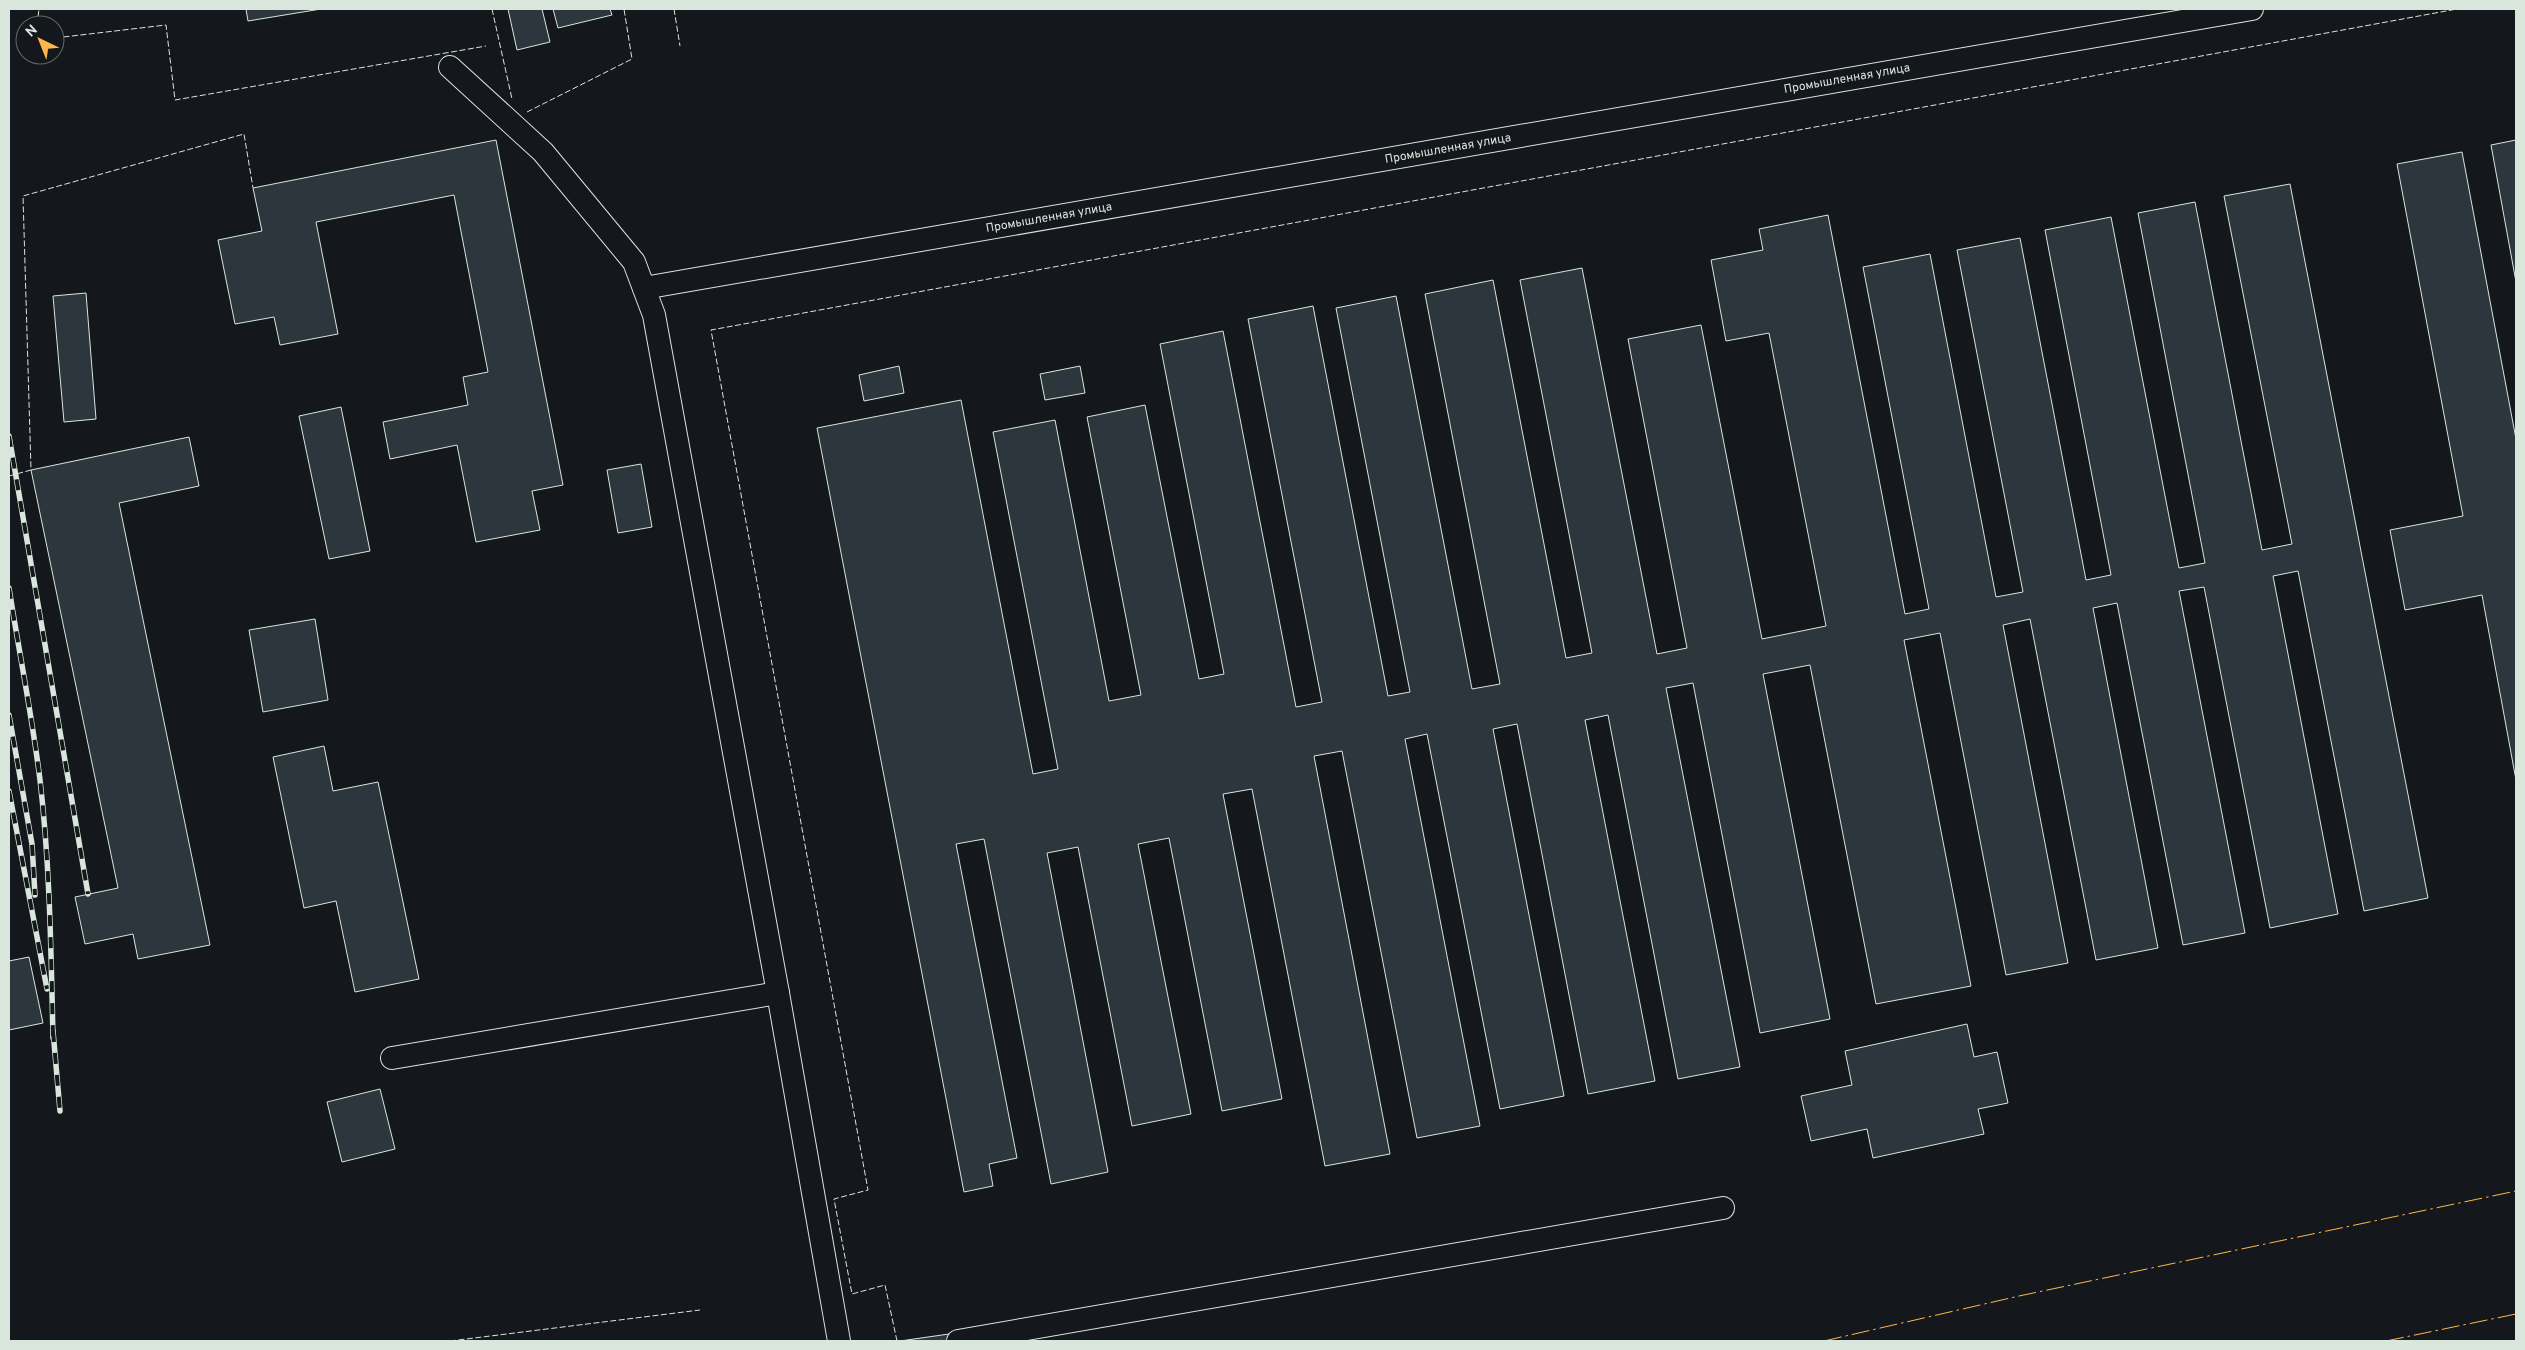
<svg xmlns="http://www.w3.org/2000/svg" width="2525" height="1350" font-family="Overpass,sans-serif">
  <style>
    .building { fill: #2c363c; stroke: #d8e6dc }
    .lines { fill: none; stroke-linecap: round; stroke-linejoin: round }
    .minor-casing { stroke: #d8e6dc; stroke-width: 24 }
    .minor { stroke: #14181c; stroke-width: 22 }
    .rail-casing { stroke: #d8e6dc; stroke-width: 5.5 }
    .rail { stroke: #14181c; stroke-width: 4; stroke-dasharray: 11; stroke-linecap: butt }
    .fence { stroke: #d8e6dc; stroke-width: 1; stroke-dasharray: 6 2.5; stroke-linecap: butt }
    .power { stroke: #ffb74d; stroke-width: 1; stroke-dasharray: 18 4 2.5 4; stroke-linecap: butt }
    .labels { text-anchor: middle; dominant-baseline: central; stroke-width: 4; stroke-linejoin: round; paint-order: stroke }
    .street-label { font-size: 12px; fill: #d8e6dc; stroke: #14181c }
  </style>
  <rect width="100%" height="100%" fill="#14181c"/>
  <!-- building -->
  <g class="building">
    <polygon points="246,9 321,9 248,21"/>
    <polygon points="508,9 542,9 550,42 517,50"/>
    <polygon points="553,9 610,9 612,15 558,28"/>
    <polygon points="496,140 563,485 532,491 540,530 476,542 457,445 390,459 383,422 468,405 463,377 488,372 454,195 316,222 338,334 280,345 274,317 235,324 218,240 262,231 253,188"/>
    <polygon points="2516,140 2516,282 2491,145"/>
    <polygon points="2462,152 2516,439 2516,780 2482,595 2405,610 2390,530 2463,516 2397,164"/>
    <polygon points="2290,184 2428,898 2364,911 2298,571 2273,576 2338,914 2270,928 2204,587 2179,591 2245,933 2183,945 2117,603 2093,608 2158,948 2096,960 2030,619 2003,625 2068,963 2006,975 1940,633 1904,640 1971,986 1876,1004 1810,665 1763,674 1830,1019 1760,1033 1693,683 1666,688 1740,1067 1678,1079 1608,715 1585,720 1655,1081 1588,1094 1517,724 1493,729 1564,1096 1500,1109 1427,734 1405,739 1480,1126 1417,1138 1342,751 1314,756 1390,1154 1325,1166 1252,789 1223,794 1282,1099 1222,1111 1169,838 1138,844 1191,1114 1132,1126 1078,847 1047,853 1108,1172 1051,1184 984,839 956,844 1017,1158 989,1164 993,1186 964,1192 817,428 961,400 1033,774 1058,769 993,432 1055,420 1109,701 1141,695 1087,417 1145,405 1199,679 1224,674 1160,344 1223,331 1296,707 1322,702 1248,319 1313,306 1388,696 1410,692 1336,308 1396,296 1472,689 1500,684 1425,294 1493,280 1566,658 1592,653 1520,280 1582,268 1657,654 1687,648 1628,339 1701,325 1762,639 1826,626 1769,333 1726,341 1711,260 1763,250 1759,229 1828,215 1905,614 1929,609 1863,267 1930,254 1996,597 2023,592 1957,250 2020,238 2086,580 2111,575 2045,230 2111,217 2179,568 2205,563 2138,213 2195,202 2262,550 2292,544 2224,196"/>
    <polygon points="86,293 96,419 64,422 53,296"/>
    <polygon points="899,366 904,393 864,401 859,375"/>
    <polygon points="1080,366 1085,393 1045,400 1040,374"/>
    <polygon points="341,407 370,551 329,559 299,416"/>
    <polygon points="189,437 199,486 119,503 210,945 138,959 133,934 85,944 75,897 118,888 31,470"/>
    <polygon points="641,464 652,527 618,533 607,470"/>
    <polygon points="315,619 328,700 263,712 249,630"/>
    <polygon points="324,746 333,791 378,782 419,979 355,992 336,901 304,908 273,757"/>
    <polygon points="29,957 43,1023 9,1030 9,961"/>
    <polygon points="1967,1024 1974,1057 1997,1052 2008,1103 1978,1109 1984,1134 1873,1158 1867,1129 1811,1141 1801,1096 1852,1085 1845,1051"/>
    <polygon points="380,1089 395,1149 342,1162 327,1102"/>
    <polygon points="949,1334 950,1341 900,1341"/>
  </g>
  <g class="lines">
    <defs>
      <g id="minor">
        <polyline points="450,67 543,152 634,262 654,315 778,993 839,1341"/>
        <polyline points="644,288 2252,9"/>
        <polyline points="392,1058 778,993"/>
        <polyline points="958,1341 1723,1208"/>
      </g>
    </defs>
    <!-- minor casing -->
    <use href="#minor" class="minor-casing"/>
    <!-- minor -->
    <use href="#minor" class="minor"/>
    <defs>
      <g id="rail">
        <polyline points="9,436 88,894"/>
        <path d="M9,588C19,652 32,715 40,780C50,865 51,952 53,1038"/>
        <polyline points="9,715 32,844 35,895"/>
        <polyline points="9,791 47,989"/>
        <polyline points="53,1031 60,1111"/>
      </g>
    </defs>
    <!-- rail casing -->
    <use href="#rail" class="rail-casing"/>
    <!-- rail -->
    <use href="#rail" class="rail"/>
    <!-- fence -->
    <g class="fence">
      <polyline points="492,9 512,99"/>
      <polyline points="674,9 680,46"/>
      <polyline points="37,25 39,9"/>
      <polyline points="55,38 166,25 175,100 486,46"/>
      <polyline points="527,112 632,59 624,9"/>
      <polyline points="9,476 31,470 23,196 244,134 253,188"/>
      <polyline points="450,1341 700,1310"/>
      <polyline points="897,1341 885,1285 852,1294 834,1199 868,1190 711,330 2457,9"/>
    </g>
    <!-- power -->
    <g class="power">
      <polyline points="1824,1341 2019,1296 2516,1191"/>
      <polyline points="2386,1341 2516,1314"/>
    </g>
  </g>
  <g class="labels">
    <!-- street labels -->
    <g class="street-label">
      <text transform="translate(1847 79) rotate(-10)">Промышленная улица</text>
      <text transform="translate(1448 149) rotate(-10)">Промышленная улица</text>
      <text transform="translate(1049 218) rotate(-10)">Промышленная улица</text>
    </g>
  </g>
  <!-- border -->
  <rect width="2525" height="1350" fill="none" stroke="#d8e6dc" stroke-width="20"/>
  <!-- north arrow -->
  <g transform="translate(40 40) rotate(317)"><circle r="24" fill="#14181c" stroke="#626a69"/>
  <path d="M0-4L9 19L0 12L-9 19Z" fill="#ffb74d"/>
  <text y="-8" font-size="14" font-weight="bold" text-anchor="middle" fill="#d8e6dc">N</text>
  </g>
</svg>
